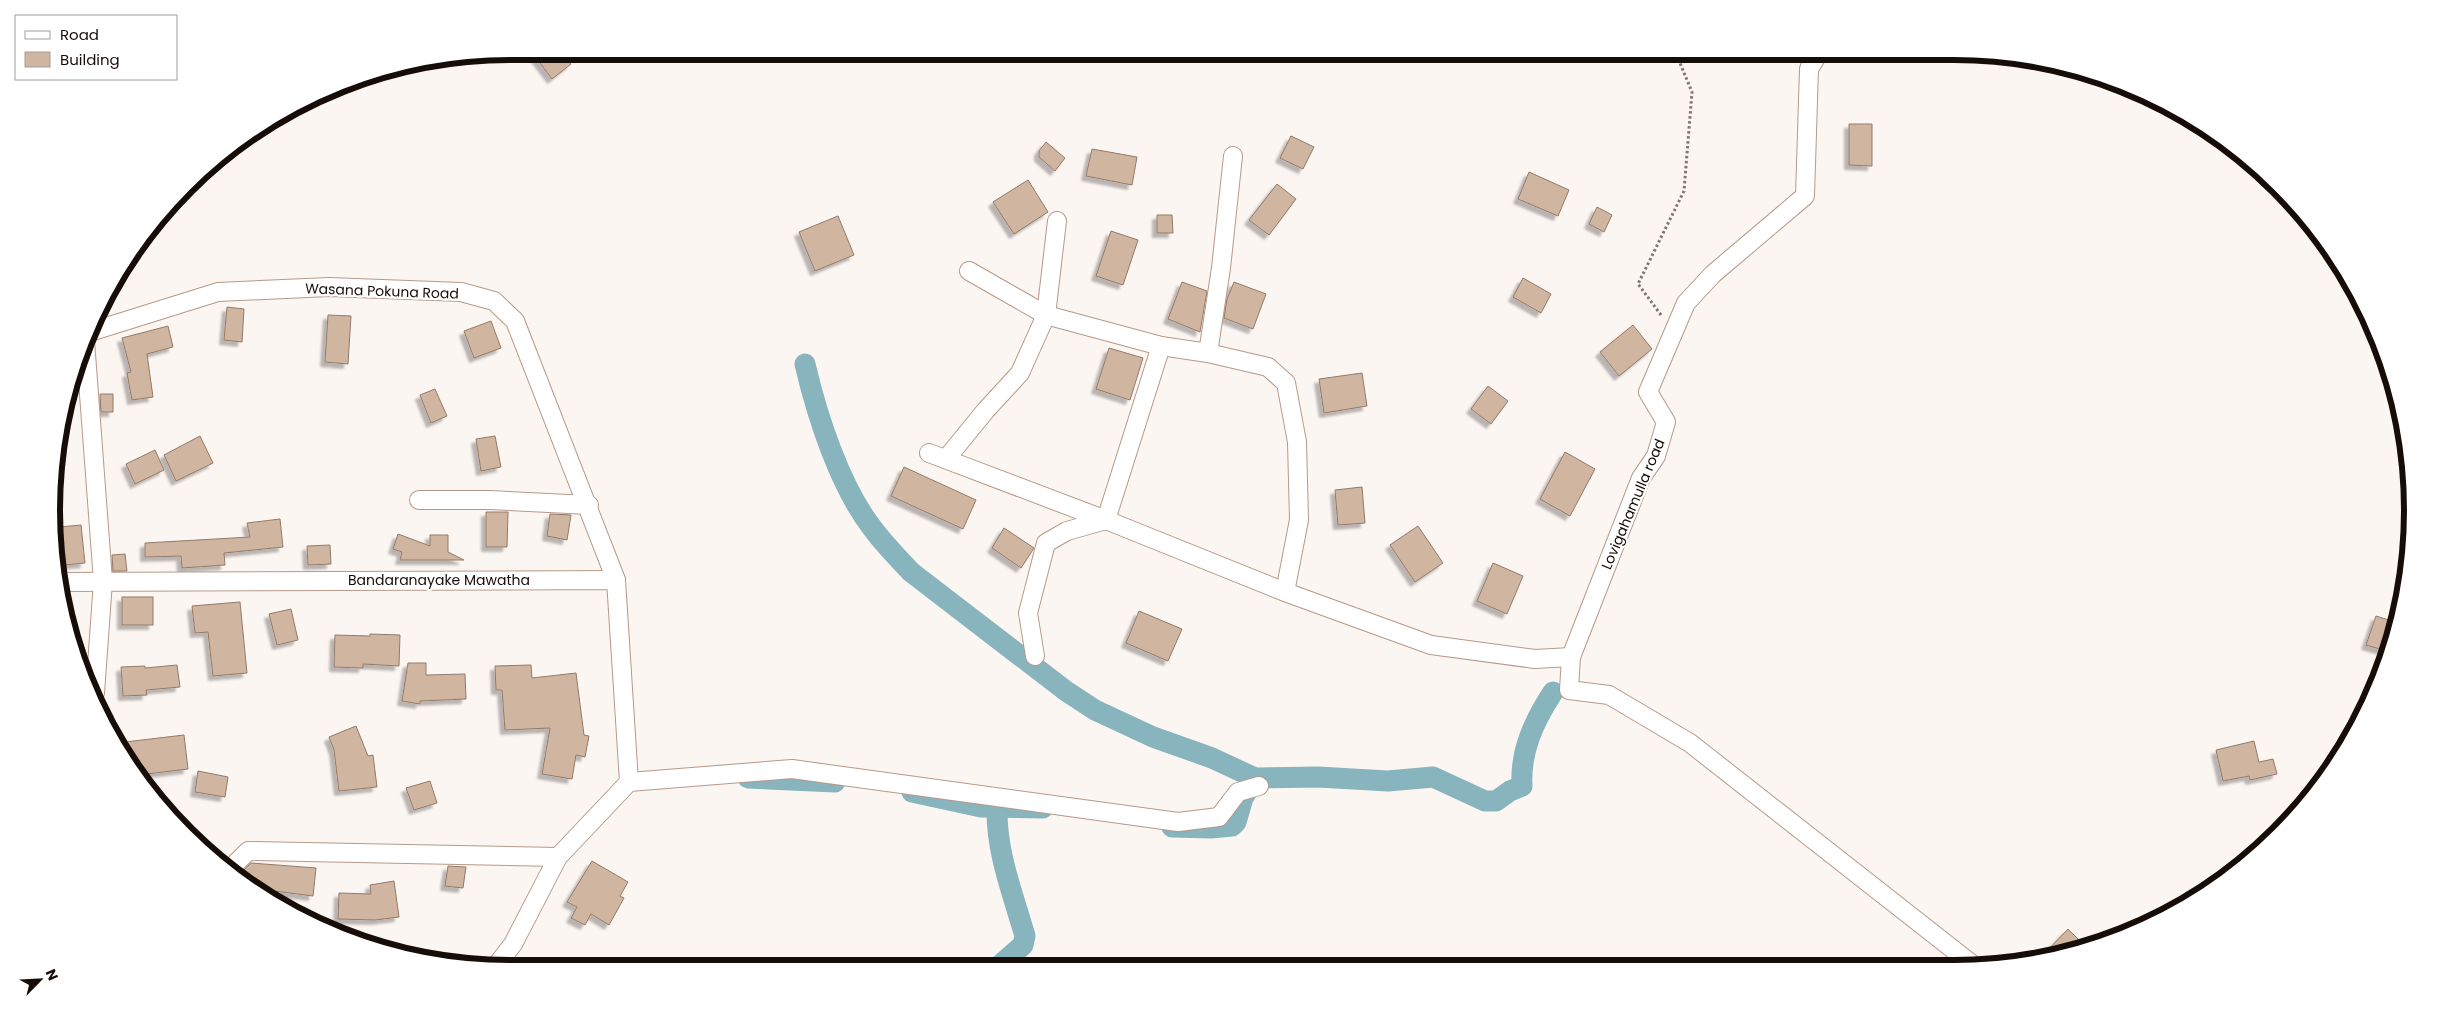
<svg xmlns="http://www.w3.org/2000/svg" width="2464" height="1020" font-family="Poppins,sans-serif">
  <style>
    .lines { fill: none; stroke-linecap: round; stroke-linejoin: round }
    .canal { stroke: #87b4bd; stroke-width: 21 }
    .building { fill: #d0b6a1; stroke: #937a67; filter: url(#shadow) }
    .minor-casing { stroke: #b69989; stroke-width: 20 }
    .path { stroke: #7f7772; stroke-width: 3; stroke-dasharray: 2.5 2.5; stroke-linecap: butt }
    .minor { stroke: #fff; stroke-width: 18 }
    .labels { text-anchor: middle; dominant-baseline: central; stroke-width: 4.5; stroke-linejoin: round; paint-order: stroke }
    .street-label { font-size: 14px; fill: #170d08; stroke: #fff }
    .rim { fill: none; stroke: #170d08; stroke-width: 6 }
  </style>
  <defs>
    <filter id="shadow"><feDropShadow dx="-4.5" dy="4.5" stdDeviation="1" flood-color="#0004"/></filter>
  </defs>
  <rect width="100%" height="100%" fill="#fcf6f2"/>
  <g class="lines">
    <!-- canal -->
    <g class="canal">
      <path d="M805,364C817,416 840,487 873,529C884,544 898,558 911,572L1066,691L1095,710L1153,737L1212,758L1255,778L1318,777L1388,781L1433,777L1485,801H1496L1510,791L1522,786C1520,751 1534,721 1553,692"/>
      <polyline points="748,778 835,782"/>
      <polyline points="912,792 981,807 1043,808"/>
      <path d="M997,808C996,852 1013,894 1025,936L1023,945L998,967"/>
      <polyline points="1172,827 1211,828 1232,826 1236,822 1243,798 1255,778"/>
    </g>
  </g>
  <!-- building -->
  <g class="building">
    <polygon points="531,51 561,51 571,64 552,79"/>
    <polygon points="1849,124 1872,124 1872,166 1849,165"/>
    <polygon points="1291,136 1314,147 1303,169 1280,158"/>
    <polygon points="1046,142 1065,158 1055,171 1039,157 1039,151"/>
    <polygon points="1092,149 1137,157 1132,185 1086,176"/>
    <polygon points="1529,172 1569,190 1558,216 1518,199"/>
    <polygon points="1028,180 1048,212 1014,234 993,202"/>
    <polygon points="1277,184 1296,199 1269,235 1249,220"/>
    <polygon points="1597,207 1612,215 1604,232 1589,224"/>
    <polygon points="1157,215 1172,215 1173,233 1157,233"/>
    <polygon points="838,216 854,255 815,271 799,232"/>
    <polygon points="1111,231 1138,240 1123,285 1096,276"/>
    <polygon points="1523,278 1551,294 1541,313 1513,297"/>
    <polygon points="1182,282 1207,291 1200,332 1168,319"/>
    <polygon points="1234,282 1266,294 1253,329 1224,318 1227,299"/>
    <polygon points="227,307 244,309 242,342 224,340"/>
    <polygon points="328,315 351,316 348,364 325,362"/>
    <polygon points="491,321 501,348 474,358 464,331"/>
    <polygon points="1633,325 1652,349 1619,376 1600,352"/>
    <polygon points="168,326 173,347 147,354 153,397 132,400 127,373 131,372 122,338"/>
    <polygon points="1109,348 1143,358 1130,400 1096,389"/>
    <polygon points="1362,373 1367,406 1324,413 1319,379"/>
    <polygon points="1488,386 1508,401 1491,424 1471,409"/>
    <polygon points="435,389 447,416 431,423 420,395"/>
    <polygon points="100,394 113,394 113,412 101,412"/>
    <polygon points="200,436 213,463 176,481 164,455"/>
    <polygon points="495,436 501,467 481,471 476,439"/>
    <polygon points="155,450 164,470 135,484 126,464"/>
    <polygon points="1565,452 1595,469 1570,516 1540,499"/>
    <polygon points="904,467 976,500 963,529 891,496"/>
    <polygon points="1362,487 1365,523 1338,525 1335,490"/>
    <polygon points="486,512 508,512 507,547 486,547"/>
    <polygon points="550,514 571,515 567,540 547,536"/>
    <polygon points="280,519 283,547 224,553 225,565 182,568 181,556 145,557 145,543 250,537 247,523"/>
    <polygon points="81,525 85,563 64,565 59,527"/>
    <polygon points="1418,526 1443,563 1415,582 1390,545"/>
    <polygon points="1004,528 1034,548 1021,568 992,548"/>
    <polygon points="398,534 430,546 430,535 448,535 448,552 464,560 400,560 402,552 393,549"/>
    <polygon points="330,545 331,564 308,565 307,546"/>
    <polygon points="125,554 127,571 113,571 112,555"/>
    <polygon points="1493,563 1523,576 1507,614 1477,601"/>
    <rect x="122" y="597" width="31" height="28"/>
    <polygon points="240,602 247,673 213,676 208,632 195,633 192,606"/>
    <polygon points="291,609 298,640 277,645 269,614"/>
    <polygon points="1139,611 1182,629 1168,661 1126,643"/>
    <polygon points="2376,616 2392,621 2383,650 2366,645"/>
    <polygon points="370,634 400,635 399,666 363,664 363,668 334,667 335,635 370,636"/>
    <polygon points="408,663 426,663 426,675 465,674 466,699 420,701 420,704 402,701"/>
    <polygon points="177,665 180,687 146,690 147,695 123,696 121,667 145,666 145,668"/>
    <polygon points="531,665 532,678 576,673 584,735 589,736 585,757 576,755 572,779 542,774 550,728 505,730 502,690 496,690 495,666"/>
    <polygon points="356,726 368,756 373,755 377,787 339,791 334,750 329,737"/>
    <polygon points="184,735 188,769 138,775 120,749 127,749 125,742"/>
    <polygon points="2254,741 2259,762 2273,759 2277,774 2250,780 2249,776 2223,781 2216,750"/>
    <polygon points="198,771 228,777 225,797 195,792"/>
    <polygon points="430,781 437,803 414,810 406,788"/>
    <polygon points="592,861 628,882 620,896 624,898 609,925 591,914 585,925 571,918 577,907 567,902"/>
    <polygon points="251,863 316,868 313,896 259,889 240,879 240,874"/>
    <polygon points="448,866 466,867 463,888 445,886"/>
    <polygon points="394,881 399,917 375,920 338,919 339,893 371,894 370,885"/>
    <polygon points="2068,929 2083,944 2042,956"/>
  </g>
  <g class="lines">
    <defs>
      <g id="minor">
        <polyline points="1820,51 1809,69 1805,196 1713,274 1686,303 1648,392 1666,422 1656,456 1641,478 1571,657 1569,690 1609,695 1690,743 1973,965"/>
        <polyline points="969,271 1046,315 1161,346 1208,353 1268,367 1286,383 1297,442 1299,520 1285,592"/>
        <polyline points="90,332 218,292 329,287 461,292 494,301 515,321 616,580"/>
        <polyline points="85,341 103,581 95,693"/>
        <polyline points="1208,353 1221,268 1233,156"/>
        <polyline points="929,453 1106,520 1285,592 1431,645 1535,659 1571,657"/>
        <polyline points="946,459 986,410 1020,373 1046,315 1057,221"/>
        <polyline points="419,500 490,500 589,505"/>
        <polyline points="59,582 616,580 629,782"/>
        <polyline points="1035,656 1028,613 1046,543 1067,531 1106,520 1161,346"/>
        <polyline points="228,871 248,851 558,857"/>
        <polyline points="496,966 513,944 558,857 629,782 792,769 1178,822 1219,817 1238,792 1259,786"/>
      </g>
    </defs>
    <!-- minor casing -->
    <use href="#minor" class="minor-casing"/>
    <!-- path -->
    <polyline class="path" points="1661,315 1638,284 1684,191 1692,92 1675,51"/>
    <!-- minor -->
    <use href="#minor" class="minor"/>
  </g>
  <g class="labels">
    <!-- street labels -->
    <g class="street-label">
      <text transform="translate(382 291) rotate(2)">Wasana Pokuna Road</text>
      <text transform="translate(1633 504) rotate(-67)">Lovigahamulla road</text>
      <text x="439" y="580">Bandaranayake Mawatha</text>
    </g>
  </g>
  <!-- crop -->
  <path d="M0 0H2464V1020H0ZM510 60H1954A450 450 0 0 1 2404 510V510A450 450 0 0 1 1954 960H510A450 450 0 0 1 60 510V510A450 450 0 0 1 510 60Z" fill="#fff" fill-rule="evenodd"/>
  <path class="rim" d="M510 60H1954A450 450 0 0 1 2404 510V510A450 450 0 0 1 1954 960H510A450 450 0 0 1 60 510V510A450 450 0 0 1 510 60Z"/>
  <!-- legend -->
  <rect x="15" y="15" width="162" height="65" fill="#ffffff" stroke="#a29e9c"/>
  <rect x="25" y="31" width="25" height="8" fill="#ffffff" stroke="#a29e9c"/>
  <text x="60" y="40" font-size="15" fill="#170d08">Road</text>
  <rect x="25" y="52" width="25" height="15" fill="#d0b6a1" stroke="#a29e9c"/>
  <text x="60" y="65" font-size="15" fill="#170d08">Building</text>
  <!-- north arrow -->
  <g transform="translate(40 980) rotate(66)" stroke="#ffffff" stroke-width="4" paint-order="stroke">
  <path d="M0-4L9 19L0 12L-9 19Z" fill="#170d08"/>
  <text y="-8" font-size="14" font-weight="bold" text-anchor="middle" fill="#170d08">N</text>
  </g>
</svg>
